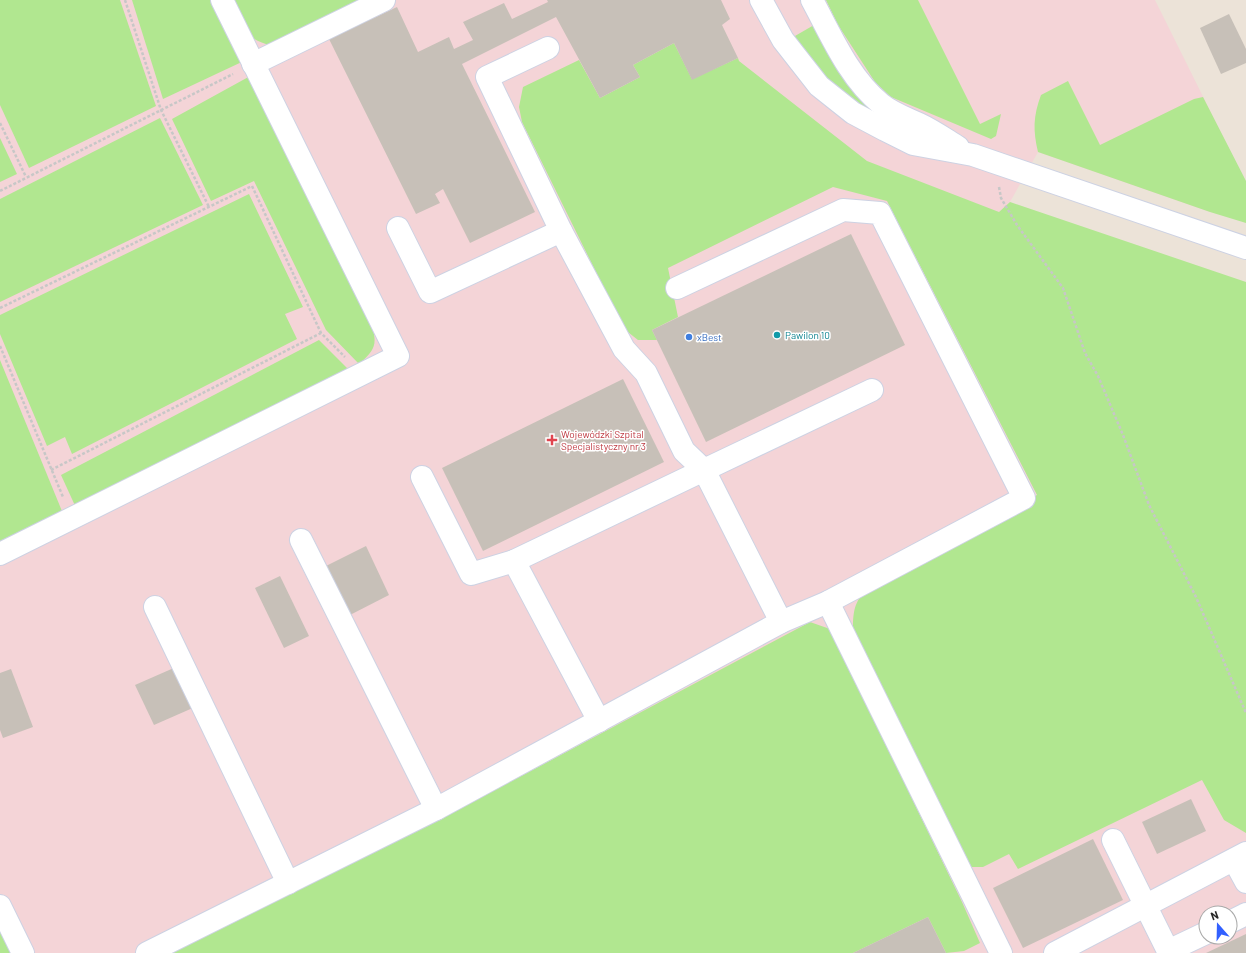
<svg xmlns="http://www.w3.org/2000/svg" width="1246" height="953" font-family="Barlow,sans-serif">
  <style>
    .medical { fill: #f4d4d7; fill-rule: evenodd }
    .green { fill: #b1e790 }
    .building { fill: #c7c0b8 }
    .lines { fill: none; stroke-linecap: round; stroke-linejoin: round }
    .minor-casing { stroke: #cdd2e3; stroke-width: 24 }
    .path { stroke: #c7c7c7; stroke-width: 2.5; stroke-dasharray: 3 2; stroke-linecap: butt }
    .minor { stroke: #fff; stroke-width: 22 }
    .culture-dot { fill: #0f9aa8; stroke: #fff; stroke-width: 1.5 }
    .shop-dot { fill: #3f7fe0; stroke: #fff; stroke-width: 1.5 }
    .health-dot { fill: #e0444e; stroke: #fff; stroke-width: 1.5 }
    .labels { text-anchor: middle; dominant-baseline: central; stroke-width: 3; stroke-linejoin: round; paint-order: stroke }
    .culture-label { font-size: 10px; fill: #0d838f; stroke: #fff; text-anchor: start }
    .shop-label { font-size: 10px; fill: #366cbe; stroke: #fff; text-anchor: start }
    .health-label { font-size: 10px; fill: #be3a42; stroke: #fff; text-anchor: start }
  </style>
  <rect width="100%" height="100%" fill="#ece3d8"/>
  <!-- medical -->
  <path class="medical" d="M0,0H1155L1245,181L1210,212L1038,152L1010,202L999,213L1246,747V953H14L0,925ZM1206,913H1230V937H1206Z"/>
  <!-- green -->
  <g class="green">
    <polygon points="0,0 120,0 156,106 29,168 0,105"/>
    <polygon points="132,0 214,0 246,60 163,99"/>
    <path d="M231,0H366L272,46C241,37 242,27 231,0Z"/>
    <polygon points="826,0 918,0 980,124 1001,114 996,136 991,139 891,97 875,82 838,25"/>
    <polygon points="814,25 923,137 851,103 808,59 797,46 795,36"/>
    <path d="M674,43L692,79L738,58L739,61L867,161L999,212L1010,202L1246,282V833L1224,820L1202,780L1018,869L1009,854L983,867H968L853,627C853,606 857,598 872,584L1037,495L887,201L833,187L668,268L678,317L652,330L657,340H638L624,329L522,122L519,107L523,87L579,60L600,98L640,77L633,65Z"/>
    <path d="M252,75L371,321C377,344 377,348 359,364L326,330L254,181L211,201L172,119Z"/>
    <path d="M1068,81L1100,145L1194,99L1203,97L1246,181V223L1210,212L1038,152C1033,130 1033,117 1041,95Z"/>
    <polygon points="160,118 203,205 0,302 0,199"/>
    <polygon points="0,138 17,174 0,182"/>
    <polygon points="249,194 303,307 285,314 297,339 72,454 65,437 47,446 0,334 0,315"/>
    <polygon points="319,340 350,371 77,510 61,475"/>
    <polygon points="0,360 64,516 0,548"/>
    <polygon points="810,622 830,629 962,902 980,943 964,951 946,953 928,917 853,953 165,953 465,806"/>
    <polygon points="0,925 14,953 0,953"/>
  </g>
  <!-- building -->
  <g class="building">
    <polygon points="547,0 721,0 730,19 722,25 738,58 692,80 674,43 633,65 640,77 600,98 556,17 462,64 535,212 470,243 443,189 435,194 440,203 416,214 329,39 397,7 418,52 449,37 454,49 473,40 463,22 504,3 512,19 548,2"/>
    <polygon points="1229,14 1246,49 1246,63 1221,74 1200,28"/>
    <polygon points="851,234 905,345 706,442 652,330"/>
    <polygon points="623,379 664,462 483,551 442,468"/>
    <polygon points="366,546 389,595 348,616 324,567"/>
    <polygon points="280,576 309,636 284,648 255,588"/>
    <polygon points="176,667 195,707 154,725 135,685"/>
    <polygon points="11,669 33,727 3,738 0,730 0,673"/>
    <polygon points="1191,799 1206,831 1157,854 1142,822"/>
    <polygon points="1093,839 1123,900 1023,948 993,888"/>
    <polygon points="928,917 946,953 853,953"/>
    <polygon points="1246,934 1246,953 1206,953"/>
  </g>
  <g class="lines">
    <defs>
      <g id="minor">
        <polyline points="761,0 783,40 819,86 853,113 885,130 913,144 973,155 1246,248"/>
        <path d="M812,0C831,35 849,78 881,104C892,113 906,118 919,124C932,130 945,139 958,147"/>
        <polyline points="253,64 384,0"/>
        <polyline points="398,228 430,292 561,231"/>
        <polyline points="422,477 471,574 514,561 704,470 684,451 646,373 624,349 561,231 487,77 548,48"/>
        <polyline points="301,540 436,809"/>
        <polyline points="0,554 398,356 222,0"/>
        <polyline points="514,561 599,721"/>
        <polyline points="828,602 1001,953"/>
        <polyline points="155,607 288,883"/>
        <polyline points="781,622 704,470 872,390"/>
        <polyline points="1113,840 1169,953"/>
        <polyline points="1234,860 1246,882"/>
        <polyline points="0,906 23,953"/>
        <polyline points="1230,922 1246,914"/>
        <polyline points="1168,951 1206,933"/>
        <polyline points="147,953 436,809 781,622 828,602 1024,498 880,213 843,210 677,288"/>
        <polyline points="1055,953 1246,853"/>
      </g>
    </defs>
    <!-- minor casing -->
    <use href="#minor" class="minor-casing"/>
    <!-- path -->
    <g class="path">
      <polyline points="125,0 161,110 209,207"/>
      <polyline points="0,123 26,177"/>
      <polyline points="999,187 1001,198 1017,225 1063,288 1085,353 1098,376 1123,435 1149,505 1196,597 1246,713"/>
      <polyline points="0,191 233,74"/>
      <polyline points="0,308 252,186 321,333 345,357"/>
      <polyline points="0,346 63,497"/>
      <polyline points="51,470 321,333"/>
    </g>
    <!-- minor -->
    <use href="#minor" class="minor"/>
  </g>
  <!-- markers -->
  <circle class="culture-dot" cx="777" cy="335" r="4"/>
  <circle class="shop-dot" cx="689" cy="337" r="4"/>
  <path class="health-dot" d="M550 434h4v4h4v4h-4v4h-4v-4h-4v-4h4z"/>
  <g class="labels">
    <!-- culture labels -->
    <g class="culture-label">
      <text x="785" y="335">Pawilon 10</text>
    </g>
    <!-- shop labels -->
    <g class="shop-label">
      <text x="697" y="337">xBest</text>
    </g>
    <!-- health labels -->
    <g class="health-label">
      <text x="561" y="434">Wojewódzki Szpital<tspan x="561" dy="12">Specjalistyczny nr 3</tspan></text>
    </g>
  </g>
  <!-- north arrow -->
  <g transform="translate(1218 925) rotate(340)"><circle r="19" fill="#ffffff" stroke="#a9a9a9"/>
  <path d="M0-3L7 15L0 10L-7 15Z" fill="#3260ff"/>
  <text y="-6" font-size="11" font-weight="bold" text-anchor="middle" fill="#282828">N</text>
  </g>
</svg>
